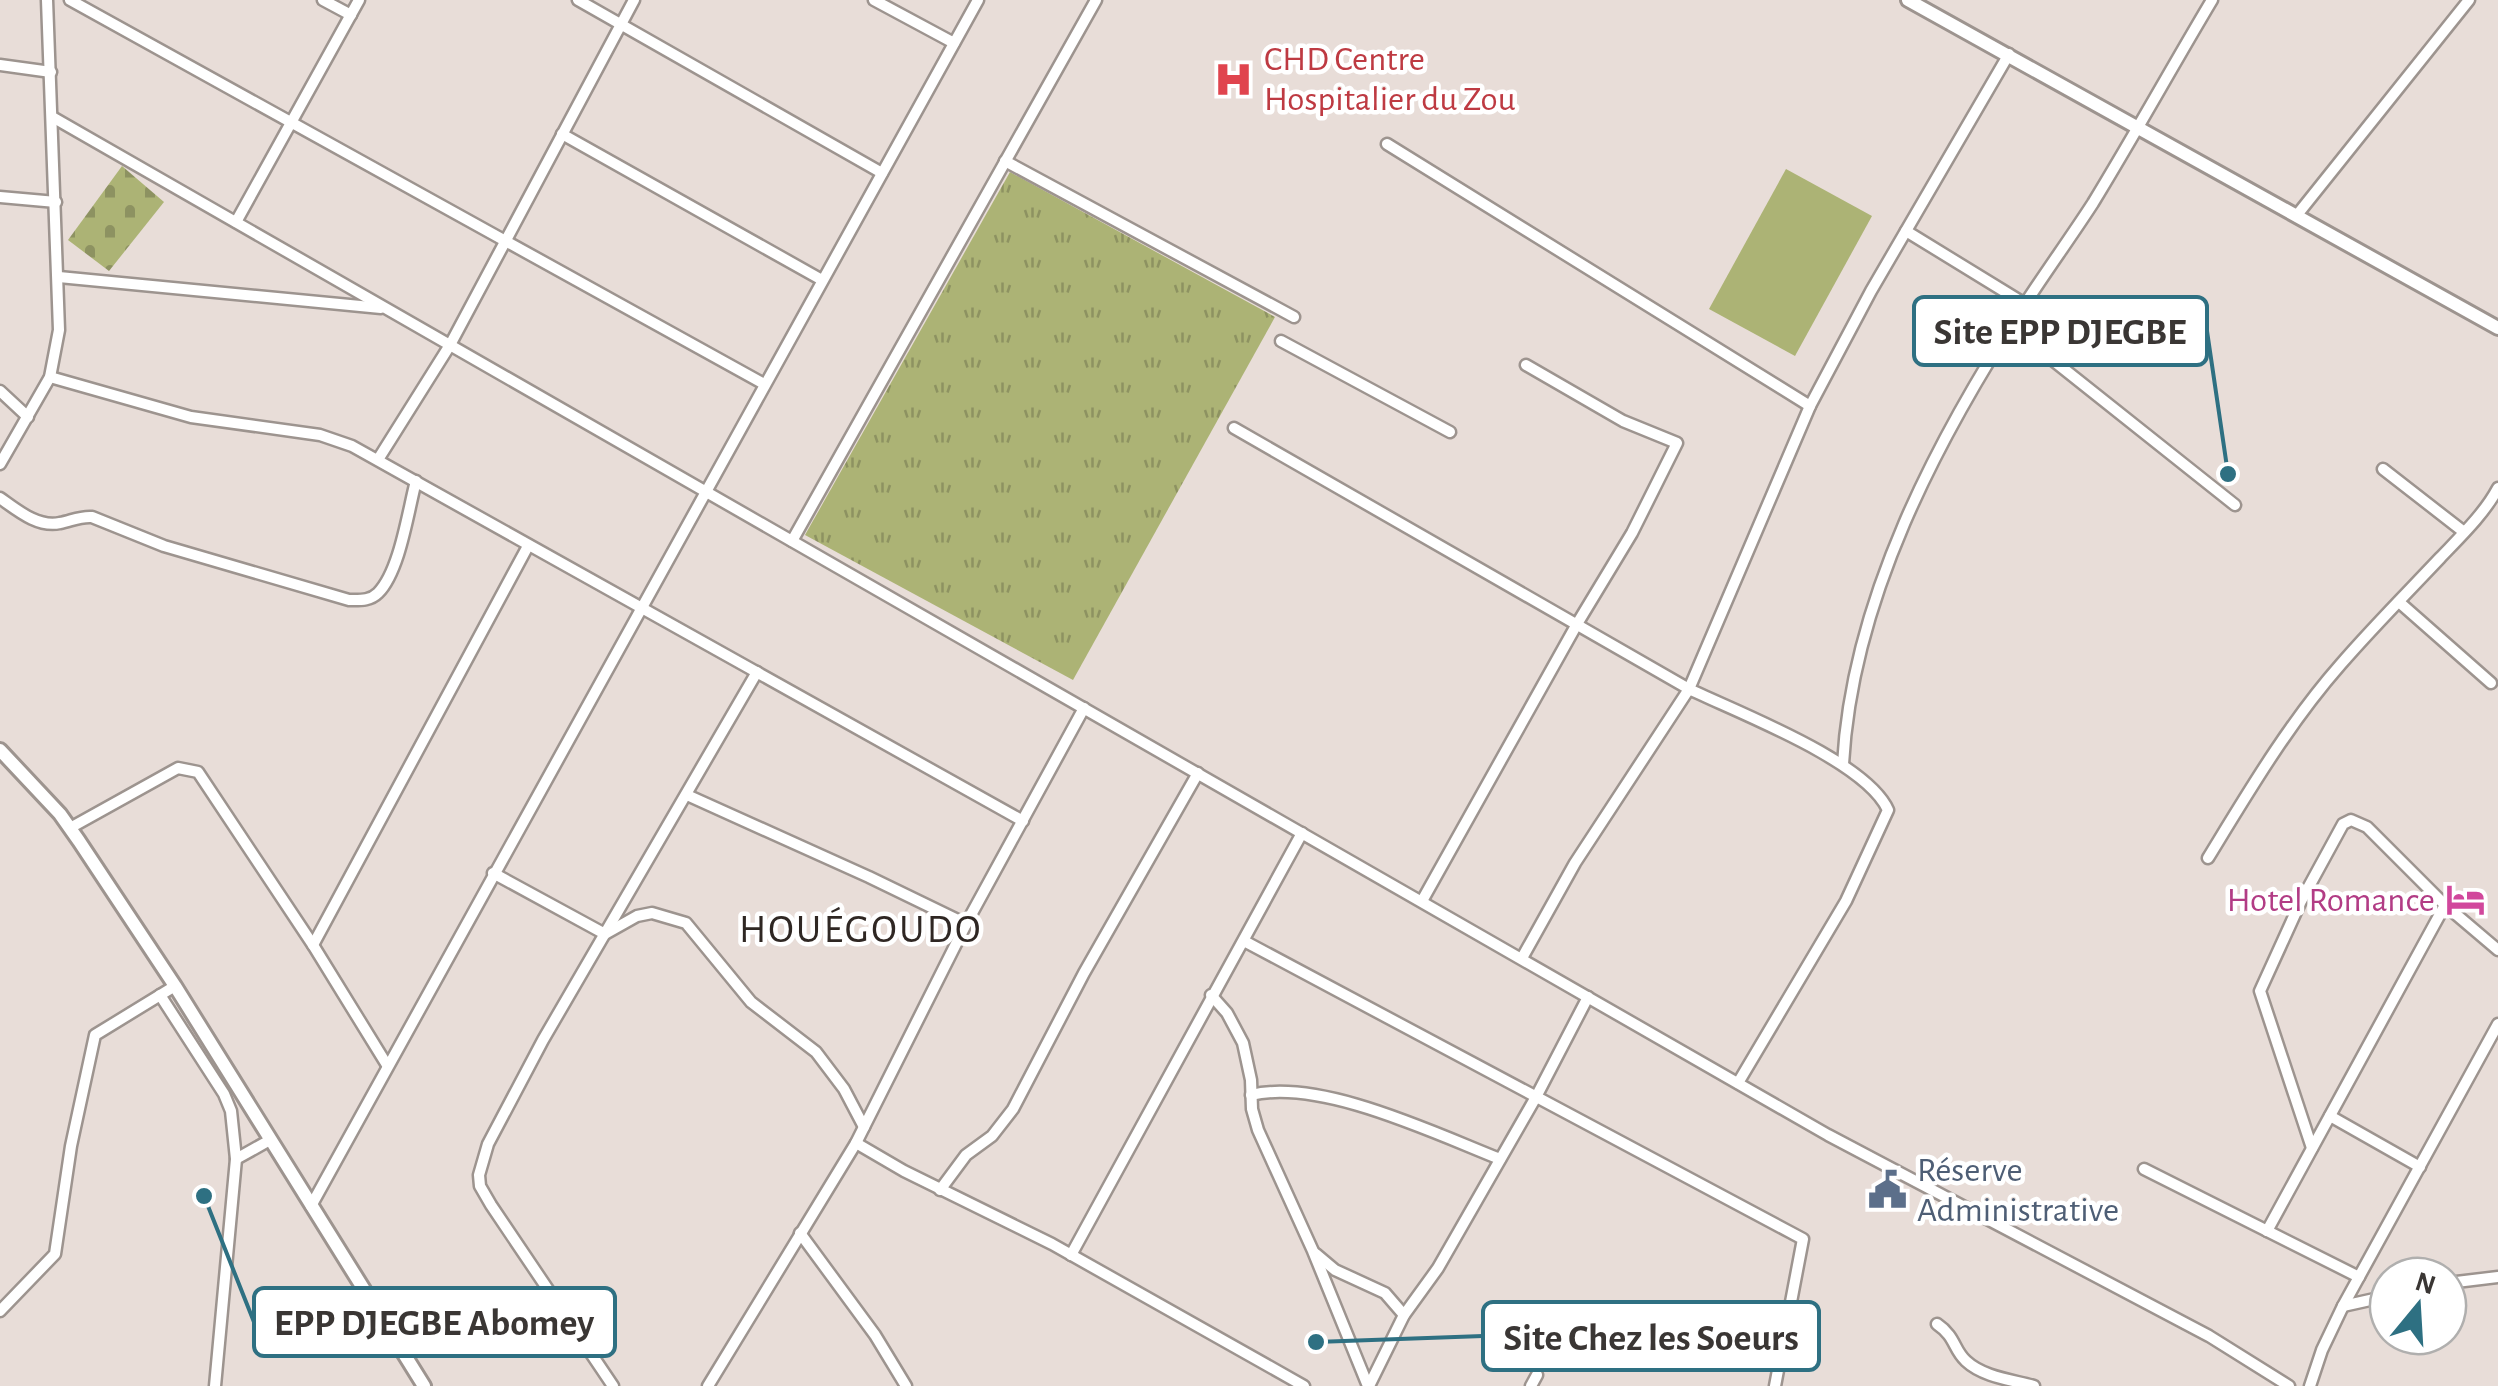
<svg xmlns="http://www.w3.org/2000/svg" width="2498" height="1386" font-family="'Alegreya Sans',sans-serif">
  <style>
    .grass { fill: url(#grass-tufts) }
    .cemetery { fill: url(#cemetery-stones) }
    .pitch { fill: #acb375 }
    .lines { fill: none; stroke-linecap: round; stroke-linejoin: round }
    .minor-casing { stroke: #9d948f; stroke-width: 15 }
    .tertiary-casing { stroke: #9d948f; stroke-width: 18 }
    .minor { stroke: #fff; stroke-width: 10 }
    .tertiary { stroke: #fff; stroke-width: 12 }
    .labels { text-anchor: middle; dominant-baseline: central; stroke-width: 9; stroke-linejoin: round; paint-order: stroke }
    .health-label { font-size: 35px; fill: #be3a42; stroke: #fff; text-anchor: start }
    .hotel-label { font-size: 35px; fill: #b23c85; stroke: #fff; text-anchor: end }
    .service-label { font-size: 35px; fill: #4e5e75; stroke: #fff; text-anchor: start }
    .quarter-label { font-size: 40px; letter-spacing: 2.5px; fill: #2f2723; stroke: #fff }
    .leader { fill: none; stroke: #2e7082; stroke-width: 4 }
    .callout-dot { fill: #2e7082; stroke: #fff; stroke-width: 4 }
    .callout { fill: #fff; stroke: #2e7082; stroke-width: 4 }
    .callout-label { font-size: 38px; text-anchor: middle; font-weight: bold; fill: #3a3634 }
  </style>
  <defs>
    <pattern id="grass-tufts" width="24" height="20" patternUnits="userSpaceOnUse" patternTransform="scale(2.5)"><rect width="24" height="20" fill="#acb375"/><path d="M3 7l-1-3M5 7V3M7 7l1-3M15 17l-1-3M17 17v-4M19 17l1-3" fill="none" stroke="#8d9261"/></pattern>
    <pattern id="cemetery-stones" width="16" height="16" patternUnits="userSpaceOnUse" patternTransform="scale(2.5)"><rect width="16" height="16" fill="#acb375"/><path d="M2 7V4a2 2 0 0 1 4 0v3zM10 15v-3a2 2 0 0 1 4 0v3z" fill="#8d9261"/></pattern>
  </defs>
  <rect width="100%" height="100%" fill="#e8ddd8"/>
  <!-- grass -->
  <polygon class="grass" points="1010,172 1275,317 1073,680 805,535"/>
  <!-- cemetery -->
  <polygon class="cemetery" points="122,166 164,202 109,271 68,240"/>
  <!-- pitch -->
  <polygon class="pitch" points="1786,169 1872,216 1795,356 1709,309"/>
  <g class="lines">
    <defs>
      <g id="minor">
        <polyline points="70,0 764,384"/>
        <polyline points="323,0 351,15"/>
        <polyline points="578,0 882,173"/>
        <polyline points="874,0 954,43"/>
        <polyline points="0,65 51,72"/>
        <polyline points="54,118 1828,1135 2209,1336 2289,1386"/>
        <polyline points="562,134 822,280"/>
        <polyline points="1387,144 1810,406"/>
        <polyline points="1005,161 1294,317"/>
        <polyline points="0,197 56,202"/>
        <polyline points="2297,215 2469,0"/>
        <polyline points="236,222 359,0"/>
        <polyline points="1906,231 2025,304"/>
        <polyline points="59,277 381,308"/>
        <polyline points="2011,327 2235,505"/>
        <polyline points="1281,341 1450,432"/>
        <polyline points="50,377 191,417 320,435 352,446 1023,821"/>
        <polyline points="0,391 28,417"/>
        <polyline points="1234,428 1689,689 1575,863 1522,958"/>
        <polyline points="379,458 450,345 634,0"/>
        <polyline points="0,464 50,377 59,330 47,0"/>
        <polyline points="2383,469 2464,532"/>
        <path d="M0,498C17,510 38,528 60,523C71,521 80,516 92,517L164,546L349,600C360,600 370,601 378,593C400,571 408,511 416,481"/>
        <polyline points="792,541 1096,0"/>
        <polyline points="2399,602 2491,683"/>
        <path d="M1843,764C1852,600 1937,439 2025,304C2047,270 2071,237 2093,203C2134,136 2172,67 2212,0"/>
        <polyline points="687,795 869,877 966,924"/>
        <polyline points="70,828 178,768 198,772 313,945 387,1065"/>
        <path d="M2208,858C2249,791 2289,723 2341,664C2373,627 2407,593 2440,558C2461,536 2484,514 2498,488"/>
        <polyline points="493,873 605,934 637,916 652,913 686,923 751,1002 816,1052 844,1089 864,1127"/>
        <polyline points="1422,901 1577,624 1632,533 1677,443 1623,421 1526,365"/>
        <polyline points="1244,941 1803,1239 1775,1386"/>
        <polyline points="313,945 528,546"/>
        <polyline points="160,995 224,1094 231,1111 236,1159 215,1386"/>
        <polyline points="1211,995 1227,1013 1243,1043 1251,1080 1252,1109 1258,1130 1313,1251 1368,1386"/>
        <path d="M1738,1083L1846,901L1888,810C1866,761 1739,713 1689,689L1810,406L1871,291L2009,54"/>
        <path d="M1251,1095C1320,1078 1434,1133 1500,1159"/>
        <polyline points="2330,1116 2420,1167"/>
        <polyline points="856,1143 904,1171 1052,1244 1304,1386"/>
        <polyline points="2312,1148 2260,991 2301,901 2343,824 2351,820 2367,827 2445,905 2498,950"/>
        <polyline points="236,1159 270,1140"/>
        <polyline points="2144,1169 2359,1277"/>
        <polyline points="940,1190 966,1155 992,1136 1013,1109 1084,973 1198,773"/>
        <polyline points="311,1206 978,0"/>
        <polyline points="2267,1231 2445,905"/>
        <polyline points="800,1233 875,1335 906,1386"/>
        <polyline points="1316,1254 1335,1270 1385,1293 1404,1315"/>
        <polyline points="1071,1255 1302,833"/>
        <polyline points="2448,1283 2498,1277"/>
        <polyline points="2343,1306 2388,1296"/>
        <polyline points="0,1311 55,1254 71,1146 95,1035 175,986"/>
        <path d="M1937,1324C1956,1337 1953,1349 1966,1361C1983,1377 2012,1380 2034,1386"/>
        <polyline points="613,1386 491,1205 480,1186 479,1175 488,1144 543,1040 757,672"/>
        <polyline points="708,1386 856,1143 966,924 1084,708"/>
        <polyline points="1369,1386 1404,1315 1438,1268 1536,1097 1588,997"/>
        <polyline points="1531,1386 1537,1375"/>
        <polyline points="2310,1386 2322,1350 2343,1306 2498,1024"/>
      </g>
      <g id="tertiary">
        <polyline points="1908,0 2498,328"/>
        <polyline points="0,750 60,814 79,841 175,986 424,1386"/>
      </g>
    </defs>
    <!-- minor casing -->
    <use href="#minor" class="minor-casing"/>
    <!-- tertiary casing -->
    <use href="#tertiary" class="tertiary-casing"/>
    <!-- minor -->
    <use href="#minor" class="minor"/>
    <!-- tertiary -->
    <use href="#tertiary" class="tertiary"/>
  </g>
  <!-- icons -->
  <defs>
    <symbol id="hospital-bare" viewBox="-9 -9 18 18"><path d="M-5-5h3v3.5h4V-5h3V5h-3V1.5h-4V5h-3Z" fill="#e0444e" stroke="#fff" stroke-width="2.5" paint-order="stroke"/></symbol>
    <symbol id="hotel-bare" viewBox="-9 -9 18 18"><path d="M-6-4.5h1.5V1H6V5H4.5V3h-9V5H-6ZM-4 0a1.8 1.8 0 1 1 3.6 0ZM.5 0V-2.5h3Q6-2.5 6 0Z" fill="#d1479c" stroke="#fff" stroke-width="2.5" paint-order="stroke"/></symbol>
    <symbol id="civic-bare" viewBox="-9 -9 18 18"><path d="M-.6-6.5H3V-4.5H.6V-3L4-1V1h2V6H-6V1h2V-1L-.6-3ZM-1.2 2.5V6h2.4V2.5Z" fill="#5c6f8a" stroke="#fff" stroke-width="2.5" paint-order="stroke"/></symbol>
  </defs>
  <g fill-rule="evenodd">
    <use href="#hospital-bare" x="1206" y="52" width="55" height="55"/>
    <use href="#hotel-bare" x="2438" y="872" width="55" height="55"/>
    <use href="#civic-bare" x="1860" y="1162" width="55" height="55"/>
  </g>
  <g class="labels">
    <!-- health labels -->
    <g class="health-label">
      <text x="1264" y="59">CHD Centre<tspan x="1264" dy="40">Hospitalier du Zou</tspan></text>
    </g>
    <!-- hotel labels -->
    <g class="hotel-label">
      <text x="2435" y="900">Hotel Romance</text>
    </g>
    <!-- service labels -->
    <g class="service-label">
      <text x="1917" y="1170">Réserve<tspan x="1917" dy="40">Administrative</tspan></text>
    </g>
    <!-- quarter labels -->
    <g class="quarter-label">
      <text x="861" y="930">HOUÉGOUDO</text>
    </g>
  </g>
  <!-- callouts -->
  <path class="leader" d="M2228 474L2207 331M204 1196L254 1322M1316 1342L1483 1336"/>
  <g class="callout-dot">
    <circle cx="2228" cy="474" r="10"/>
    <circle cx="204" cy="1196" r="10"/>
    <circle cx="1316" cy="1342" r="10"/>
  </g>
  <g class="callout">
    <rect x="1914" y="297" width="293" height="68" rx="10"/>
    <rect x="254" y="1288" width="361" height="68" rx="10"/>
    <rect x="1483" y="1302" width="336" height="68" rx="10"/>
  </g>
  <g class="callout-label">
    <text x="2060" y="344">Site EPP DJEGBE</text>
    <text x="434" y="1335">EPP DJEGBE Abomey</text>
    <text x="1651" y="1350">Site Chez les Soeurs</text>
  </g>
  <!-- north arrow -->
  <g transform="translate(2418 1306) rotate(18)"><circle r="48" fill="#ffffff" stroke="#b0afae" stroke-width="2.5"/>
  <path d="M0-8L18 38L0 25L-18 38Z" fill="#2e7082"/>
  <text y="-15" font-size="28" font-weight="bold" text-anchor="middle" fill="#3a3634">N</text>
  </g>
</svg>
